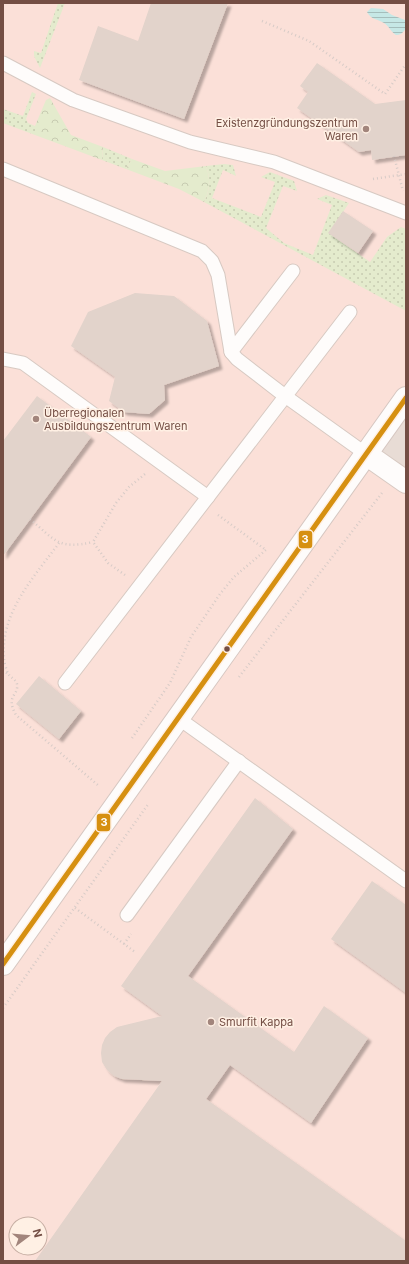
<svg xmlns="http://www.w3.org/2000/svg" width="409" height="1264" font-family="Inter,sans-serif">
  <style>
    .commercial { fill: #fbe0d8; fill-rule: evenodd }
    .industrial { fill: #e8dcd5 }
    .grass { fill: url(#grass-dots) }
    .forest { fill: url(#forest-crowns) }
    .water { fill: url(#water-rules) }
    .building { fill: #e2d3cb; filter: url(#shadow) }
    .lines { fill: none; stroke-linecap: round; stroke-linejoin: round }
    .service-casing { stroke: #d7c9c2; stroke-width: 15 }
    .minor-casing { stroke: #d7c9c2; stroke-width: 24 }
    .secondary-casing { stroke: #d6c7c1; stroke-width: 24 }
    .path { stroke: #d7cbc7; stroke-width: 2.5; stroke-dasharray: 1 3; stroke-linecap: butt }
    .service { stroke: #fefcfb; stroke-width: 13 }
    .minor { stroke: #fefcfb; stroke-width: 22 }
    .secondary { stroke: #fefcfb; stroke-width: 22 }
    .bus-1-casing { stroke: #fff0e4; stroke-width: 8 }
    .bus-1 { stroke: #d69011; stroke-width: 5 }
    .poi-dot { fill: #a2857c; stroke: #fff0e4; stroke-width: 1.5 }
    .bus-dot { fill: #744e44; stroke: #fff0e4; stroke-width: 1.5 }
    .labels { text-anchor: middle; dominant-baseline: central; stroke-width: 3; stroke-linejoin: round; paint-order: stroke }
    .poi-label { font-size: 11px; fill: #744e44; stroke: #fff0e4; text-anchor: start }
    .line-badge { stroke: #fff0e4; stroke-width: 1.5 }
    .badge-label { font-size: 11px; text-anchor: middle; font-weight: bold; fill: #fff }
  </style>
  <defs>
    <pattern id="grass-dots" width="8" height="8" patternUnits="userSpaceOnUse"><rect width="8" height="8" fill="#e4ebcd"/><path d="M2 2h.1M6 6h.1" fill="none" stroke="#c7cbb1" stroke-width="1.8" stroke-linecap="round"/></pattern>
    <pattern id="forest-crowns" width="20" height="18" patternUnits="userSpaceOnUse"><rect width="20" height="18" fill="#e4ebcd"/><path d="M2 6a3 3 0 1 1 6 0M12 15a3 3 0 1 1 6 0" fill="none" stroke="#c7cbb1"/></pattern>
    <pattern id="water-rules" width="6" height="5" patternUnits="userSpaceOnUse"><rect width="6" height="5" fill="#c6e8e6"/><path d="M0 2.5h6" fill="none" stroke="#a5bebc"/></pattern>
    <filter id="shadow"><feDropShadow dx="3.5" dy="3.5" stdDeviation="1" flood-color="#0004"/></filter>
  </defs>
  <rect width="100%" height="100%" fill="#f6ece4"/>
  <!-- commercial -->
  <path class="commercial" d="M3,3H406V1261H3ZM16,1224H40V1248H16Z"/>
  <!-- industrial -->
  <polygon class="industrial" points="406,398 406,482 366,454"/>
  <!-- grass -->
  <g class="grass">
    <polygon points="58,3 65,3 40,68 34,56 34,51 41,53"/>
    <polygon points="32,92 36,94 26,119 28,123 35,126 35,135 3,123 3,109 23,116"/>
    <polygon points="103,147 132,159 126,169 102,160"/>
    <path d="M224,164L233,165L236,176L223,170L212,198L261,217L275,182L261,177L270,172L294,181L297,191L283,186L266,228L284,243L313,255L332,205L317,199L326,195L349,203L329,233L370,262L387,237L401,227L406,229V311L204,202C210,190 211,180 206,166Z"/>
  </g>
  <!-- forest -->
  <g class="forest">
    <polygon points="50,98 71,135 103,147 102,160 35,135 35,126 46,100"/>
    <path d="M132,159L165,171L206,166C211,180 210,190 204,202L179,189L126,169Z"/>
  </g>
  <!-- water -->
  <path class="water" d="M371,8L383,9L392,15L405,20C408,27 404,35 396,35C391,32 389,26 384,23C378,19 371,20 367,12Z"/>
  <!-- building -->
  <g class="building">
    <polygon points="151,3 228,3 184,119 79,80 98,26 138,41"/>
    <polygon points="317,63 375,104 406,100 406,155 372,160 371,150 359,152 297,108 308,92 300,86"/>
    <polygon points="343,211 373,231 358,253 328,233"/>
    <polygon points="135,293 174,296 207,321 219,366 164,385 165,400 149,414 124,412 109,401 115,377 71,346 88,312"/>
    <polygon points="37,396 91,437 3,556 3,441"/>
    <polygon points="39,676 81,711 59,739 16,704"/>
    <polygon points="255,798 293,829 188,976 294,1052 324,1006 368,1038 311,1123 230,1065 206,1099 406,1241 406,1261 35,1261 162,1081 122,1079 114,1076 107,1070 102,1062 101,1053 102,1045 105,1038 110,1032 117,1027 162,1016 121,986"/>
    <polygon points="372,881 406,905 406,993 331,939"/>
  </g>
  <g class="lines">
    <defs>
      <g id="service">
        <polyline points="3,63 73,100 190,142 274,162 406,213"/>
        <polyline points="3,169 202,251 212,261 218,275 231,352 237,359 285,396 366,454"/>
        <polyline points="231,352 293,271"/>
        <polyline points="3,359 23,363 208,497"/>
        <polyline points="65,683 350,312"/>
        <polyline points="178,718 406,881"/>
        <polyline points="127,915 239,761"/>
      </g>
      <polyline id="minor" points="366,454 406,482"/>
      <polyline id="secondary" points="3,964 406,398"/>
    </defs>
    <!-- service casing -->
    <use href="#service" class="service-casing"/>
    <!-- minor casing -->
    <use href="#minor" class="minor-casing"/>
    <!-- secondary casing -->
    <use href="#secondary" class="secondary-casing"/>
    <!-- path -->
    <g class="path">
      <polyline points="262,21 309,41 385,94 406,64"/>
      <polyline points="394,156 403,191"/>
      <polyline points="373,179 406,174"/>
      <polyline points="218,515 266,550"/>
      <path d="M30,519C55,540 58,550 93,542"/>
      <path d="M59,543C34,577 0,613 4,658C4,662 6,669 8,673C10,678 15,678 17,684C19,696 5,695 16,715L99,786"/>
      <polyline points="125,575 108,563 93,542 116,503 129,487 145,474"/>
      <polyline points="3,670 8,674"/>
      <polyline points="239,677 382,493"/>
      <polyline points="132,738 170,683 191,637 220,594 234,577 267,549"/>
      <polyline points="75,908 135,952"/>
      <polyline points="124,944 131,934"/>
      <polyline points="3,1008 149,803"/>
    </g>
    <!-- service -->
    <use href="#service" class="service"/>
    <!-- minor -->
    <use href="#minor" class="minor"/>
    <!-- secondary -->
    <use href="#secondary" class="secondary"/>
    <defs>
      <polyline id="bus-1" points="3,964 406,398"/>
    </defs>
    <!-- bus-1 casing -->
    <use href="#bus-1" class="bus-1-casing"/>
    <!-- bus-1 -->
    <use href="#bus-1" class="bus-1"/>
  </g>
  <!-- markers -->
  <g class="poi-dot">
    <circle cx="366" cy="129" r="4"/>
    <circle cx="36" cy="419" r="4"/>
    <circle cx="211" cy="1022" r="4"/>
  </g>
  <circle class="bus-dot" cx="227" cy="649" r="3.5"/>
  <g class="labels">
    <!-- poi labels -->
    <g class="poi-label">
      <text x="358" y="123" text-anchor="end">Existenzgründungszentrum<tspan x="358" dy="13">Waren</tspan></text>
      <text x="44" y="413">Überregionalen<tspan x="44" dy="13">Ausbildungszentrum Waren</tspan></text>
      <text x="219" y="1022">Smurfit Kappa</text>
    </g>
  </g>
  <g class="line-badge">
    <rect x="298" y="530" width="15" height="19" rx="4" fill="#d69011"/>
    <rect x="96" y="813" width="15" height="19" rx="4" fill="#d69011"/>
  </g>
  <g class="badge-label">
    <text x="305" y="543">3</text>
    <text x="104" y="826">3</text>
  </g>
  <!-- border -->
  <rect width="409" height="1264" fill="none" stroke="#744e44" stroke-width="8"/>
  <!-- north arrow -->
  <g transform="translate(28 1236) rotate(74)"><circle r="19" fill="#fff0e4" stroke="#c7afa4"/>
  <path d="M0-3L7 15L0 10L-7 15Z" fill="#a2857c"/>
  <text y="-6" font-size="11" font-weight="bold" text-anchor="middle" fill="#744e44">N</text>
  </g>
</svg>
